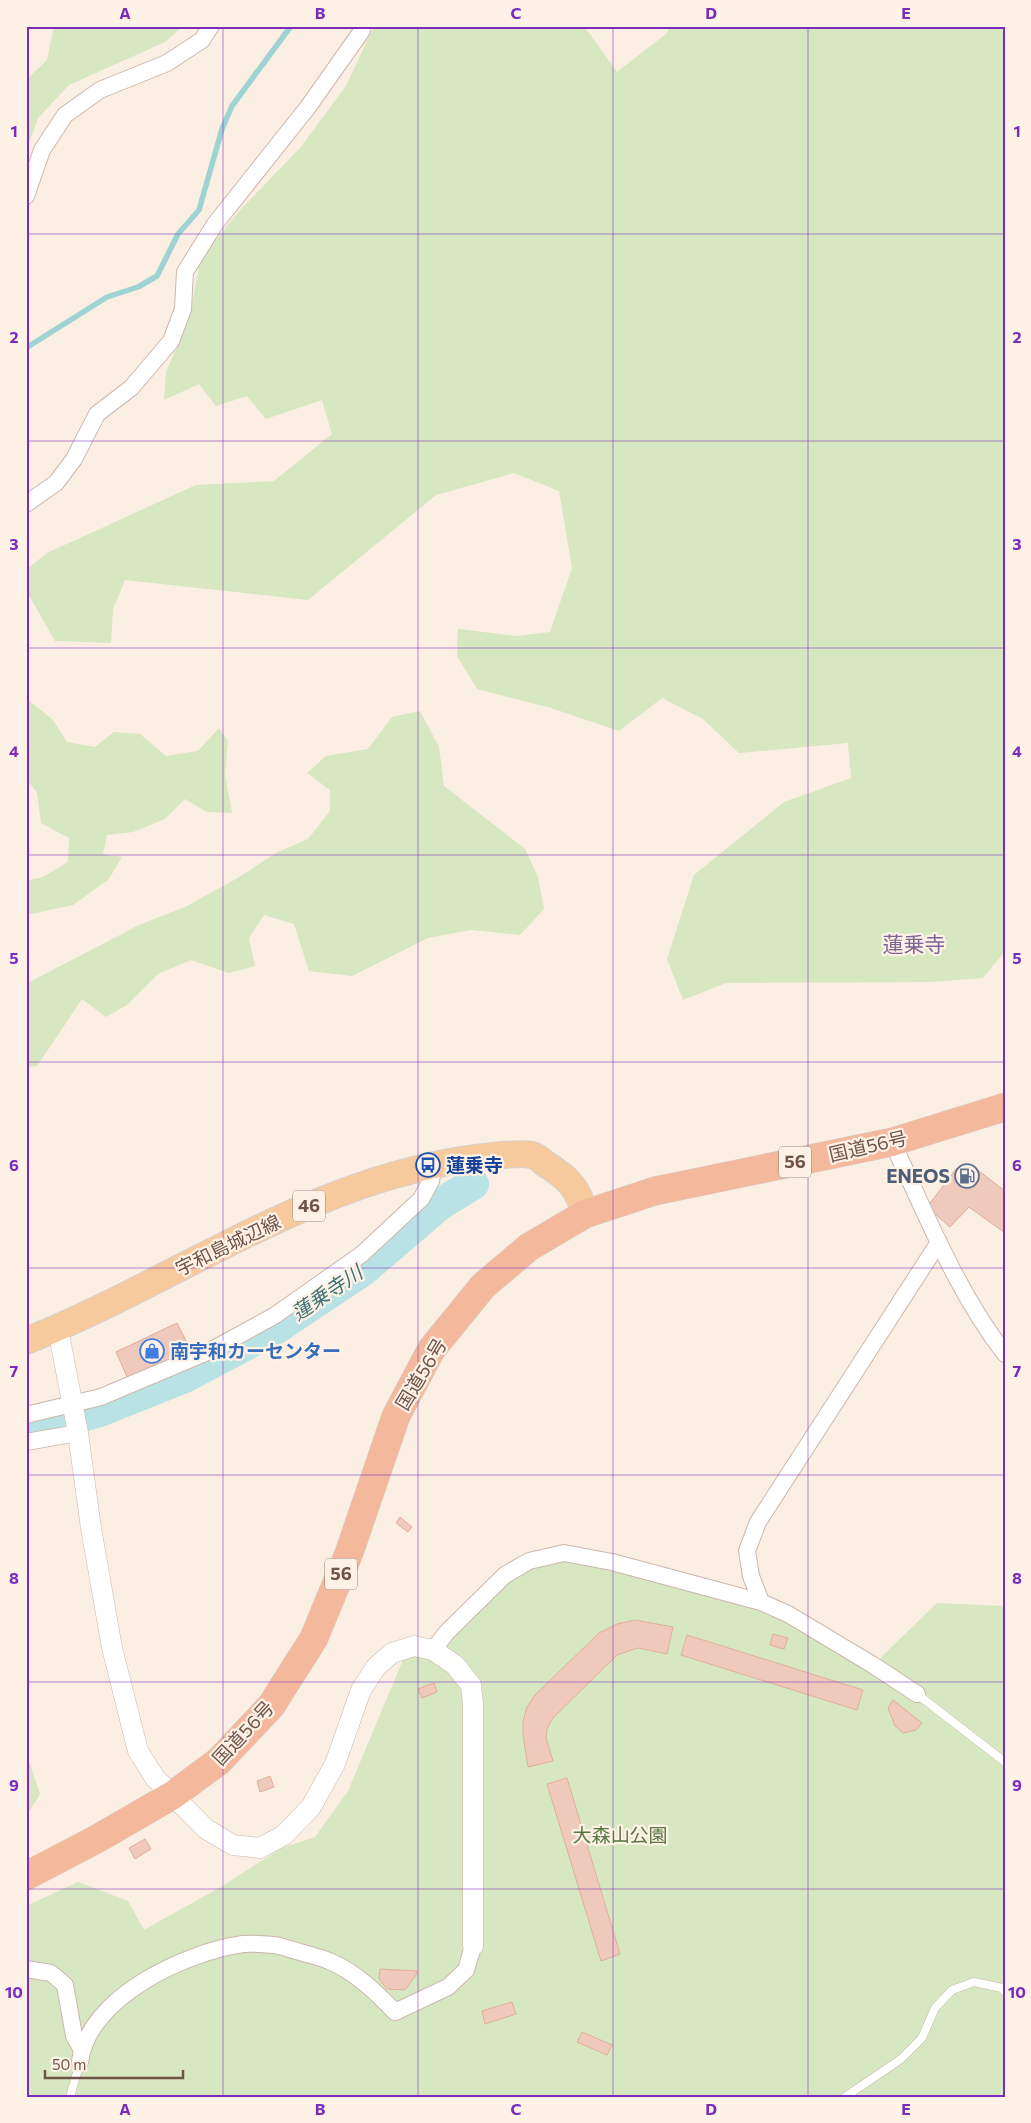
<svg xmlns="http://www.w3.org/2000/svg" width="1031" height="2123" viewBox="0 0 1031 2123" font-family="Commissioner,'Noto Sans JP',sans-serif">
<rect width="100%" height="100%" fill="#fbeee2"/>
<path fill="#d6e7c1" d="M54,26h129l-18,16 -96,43 -31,33 -12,34v-72l21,-20z
M374,26h210l33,46 49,-38 4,-8h335v925l-22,27 -53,4 -204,1 -43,17 -16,-41 27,-84 90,-73 67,-24 -3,-35 -109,10 -36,-34 -41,-21 -43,33 -68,-23 -74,-19 -20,-33 1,-27 59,7 33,-4 22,-64 -13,-77 -45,-18 -78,22 -128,105 -183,-20 -12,29 -2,34 -56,-2 -29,-51v-20l21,-17 149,-68 78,-4 58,-47 -10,-34 -56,19 -19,-23 -31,10 -17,-22 -35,16 2,-28 24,-55 10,-58 41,-50 59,-61 46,-62z
M26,698l27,22 14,22 28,5 19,-15 26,2 26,22 32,-5 21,-23 9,13 -3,33 7,39 -25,-1 -22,-13 -20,20 -32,13 -26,3 -4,19 19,3 -13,22 -36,26 -47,10v-34l17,-4 25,-15 1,-24 -28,-15 -4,-31 -11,-13z
M420,711l19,36 5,39 81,63 13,28 6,32 -24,26 -49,-5 -43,8 -76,38 -43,-5 -15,-47 -30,-9 -15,23 6,28 -26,7 -38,-13 -33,14 -31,31 -21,12 -24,-18 -45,67 -11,2v-84l113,-59 46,-18 51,-28 40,-26 32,-14 22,-28v-21l-23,-17 19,-17 42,-7 24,-32z
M564,1553l197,49 112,63 64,-62 68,3v491h-979v-191l52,-24 50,19 16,29 80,-45 58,-37 33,-11 33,-46 55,-131 11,-14 19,4 72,-75z
M26,1752l14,42 -14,22z"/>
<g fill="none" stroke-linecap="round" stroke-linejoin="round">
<path stroke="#9ed3d4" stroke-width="5.5" d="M26,348l81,-51 31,-10 19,-11 21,-42 21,-24 23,-81 10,-23 59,-80"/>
<path stroke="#b8e2e3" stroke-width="32" d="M26,1431l74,-20 85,-34 90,-48 87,-58 78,-67 33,-20"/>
</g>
<path fill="#efc9bb" stroke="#e1ad9c" d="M975,1168l30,23v42l-36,-26 -19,20 -23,-20 29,-38z
M177,1323l15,30 -63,28 -13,-29z
M400,1517l12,10 -4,5 -12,-9z
M635,1620l38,7 -6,27 -29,-6 -21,7 -65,64 -5,10 -1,9 7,23 -25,6 -5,-32v-14l4,-14 8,-12 64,-62 18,-9z
M773,1634l15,4 -4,11 -14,-4z
M687,1635l176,55 -6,20 -176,-55z
M434,1683l3,9 -15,6 -4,-9z
M893,1700l29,23 -6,7 -13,3 -8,-7 -7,-18z
M270,1776l4,11 -14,5 -3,-11z
M567,1778l53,176 -19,7 -54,-177z
M145,1839l6,10 -16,10 -6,-11z
M380,1969l37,2 -1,4 -11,15 -18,-1 -8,-10z
M512,2002l4,12 -31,10 -3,-13z
M582,2032l30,13 -5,10 -30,-13z"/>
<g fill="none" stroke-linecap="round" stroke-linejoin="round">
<g stroke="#cdb7ac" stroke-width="9">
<path id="service" d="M917,1694l88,68
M70,2097l10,-35
M845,2097l56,-38 21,-21 13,-30 17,-18 22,-8 28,6 3,4"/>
</g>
<g stroke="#cdb7ac" stroke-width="18">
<path id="minor" d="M26,196l16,-46 23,-35 35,-25 67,-27 35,-23 9,-14
M26,504l30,-21 18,-24 23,-45 34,-26 40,-47 12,-32 2,-37 30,-48 93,-117 53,-75 2,-6
M892,1142c34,71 64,149 113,212
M26,1415l75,-18 109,-46 64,-35 88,-62 59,-55 10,-18 3,-17
M26,1442l52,-9
M761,1602l-10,-26 -4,-25 11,-29 181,-280
M433,1650l14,-18 58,-57 24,-14 35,-8 48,9 149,40 27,12 85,51 44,29
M26,1969l25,4 14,12 9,51 8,14
M80,2062c8,-65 106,-110 163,-118 10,-1 21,0 31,1 8,1 17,5 26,7 9,3 20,5 29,9 25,10 47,31 66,51l53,-25 18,-17 7,-24"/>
</g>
<g stroke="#cdb7ac" stroke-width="21">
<path id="tertiary" d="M58,1329l20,104 13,95 21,120 26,103 17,27 51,51 27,16 27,3 24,-13 27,-28 24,-43 26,-74 15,-23 16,-14 22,-7 19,4 22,15 16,20 2,20v241"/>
</g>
<g stroke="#d7cfcc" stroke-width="28">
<path id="primary" d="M26,1341c148,-59 281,-159 442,-182 15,-2 50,-7 64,-4 4,1 9,5 12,8 23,14 34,24 41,51"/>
</g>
<g stroke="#d7cfcc" stroke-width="29">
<path id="trunk" d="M26,1876l69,-36 78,-45 46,-34 52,-55 43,-68 35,-85 47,-137 35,-66 52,-64 46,-39 56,-33 70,-23 237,-49 113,-35"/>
</g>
<use href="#service" stroke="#fff" stroke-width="8"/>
<use href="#minor" stroke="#fff" stroke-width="16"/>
<use href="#tertiary" stroke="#fff" stroke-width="20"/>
<use href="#primary" stroke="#f7ca9d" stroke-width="26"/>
<use href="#trunk" stroke="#f4b89c" stroke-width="28"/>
</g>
<path fill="none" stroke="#7b2cbf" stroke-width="1" stroke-opacity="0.55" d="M223,26v2071M418,26v2071M613,26v2071M808,26v2071M26,234h979M26,441h979M26,648h979M26,855h979M26,1062h979M26,1268h979M26,1475h979M26,1682h979M26,1889h979"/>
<defs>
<g id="bus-ring" transform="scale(1.25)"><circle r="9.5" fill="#fef2e7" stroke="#1a4fb4" stroke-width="1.5"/><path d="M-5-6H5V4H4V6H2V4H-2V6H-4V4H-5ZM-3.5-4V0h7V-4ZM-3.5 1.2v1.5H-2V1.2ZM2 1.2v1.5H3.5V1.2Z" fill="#1a4fb4"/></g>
<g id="fuel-ring" transform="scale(1.25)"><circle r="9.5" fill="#fef2e7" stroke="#5c6f8a" stroke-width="1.5"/><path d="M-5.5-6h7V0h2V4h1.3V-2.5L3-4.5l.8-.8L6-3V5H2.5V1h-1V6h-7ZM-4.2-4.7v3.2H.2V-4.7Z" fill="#5c6f8a"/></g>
<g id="shop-ring" transform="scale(1.25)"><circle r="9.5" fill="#fef2e7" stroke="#3f7fe0" stroke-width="1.5"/><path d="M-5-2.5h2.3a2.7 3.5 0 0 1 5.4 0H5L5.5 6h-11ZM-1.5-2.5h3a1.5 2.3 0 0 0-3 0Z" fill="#3f7fe0"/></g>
</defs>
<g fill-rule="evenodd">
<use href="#bus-ring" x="428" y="1165"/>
<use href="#fuel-ring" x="967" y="1176"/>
<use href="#shop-ring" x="152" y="1351"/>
</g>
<g text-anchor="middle" stroke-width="4.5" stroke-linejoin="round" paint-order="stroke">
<g fill="#fef2e7" stroke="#9b8379" stroke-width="1">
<rect x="779" y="1146.5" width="32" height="31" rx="4"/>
<rect x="293" y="1190.5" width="32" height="31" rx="4"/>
<rect x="325" y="1558.5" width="32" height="31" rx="4"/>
</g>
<g font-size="18" font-weight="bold" fill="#71534a">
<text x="795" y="1168">56</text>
<text x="309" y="1212">46</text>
<text x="341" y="1580">56</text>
</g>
<g font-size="19" fill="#71534a" stroke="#fef2e7">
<text transform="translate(868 1146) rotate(-13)" y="7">国道56号</text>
<text transform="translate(228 1245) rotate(-26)" y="7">宇和島城辺線</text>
<text transform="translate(421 1374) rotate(-59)" y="7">国道56号</text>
<text transform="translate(243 1733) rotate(-47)" y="7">国道56号</text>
</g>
<g font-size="19" font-weight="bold" fill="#164399" stroke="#fef2e7" text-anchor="start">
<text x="446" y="1172">蓮乗寺</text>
</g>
<g font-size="19" font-weight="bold" fill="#4e5e75" stroke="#fef2e7" text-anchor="end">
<text x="950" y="1183">ENEOS</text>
</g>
<g font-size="19" font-weight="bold" fill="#366cbe" stroke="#fef2e7" text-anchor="start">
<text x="170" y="1358">南宇和カーセンター</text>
</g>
<g font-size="19" fill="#587742" stroke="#fef2e7">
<text x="620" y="1842">大森山公園</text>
</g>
<g font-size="20" font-style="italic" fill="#3f7476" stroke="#fef2e7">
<text transform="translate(327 1293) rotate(-34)" y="7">蓮乗寺川</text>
</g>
<g font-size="21" fill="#7e6694" stroke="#fef2e7">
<text x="914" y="952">蓮乗寺</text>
</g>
</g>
<rect width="1031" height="2123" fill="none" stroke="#fef2e7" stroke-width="55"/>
<path d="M45 2070v8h138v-8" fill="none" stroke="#71534a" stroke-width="2.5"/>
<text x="52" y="2070" font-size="15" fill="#71534a" stroke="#fef2e7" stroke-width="4" paint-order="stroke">50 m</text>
<rect x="28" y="28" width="976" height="2068" fill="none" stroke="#7b2cbf" stroke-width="2"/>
<g font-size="16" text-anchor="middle" font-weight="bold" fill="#7b2cbf">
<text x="125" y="19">A</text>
<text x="320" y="19">B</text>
<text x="516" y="19">C</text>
<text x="711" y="19">D</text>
<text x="906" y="19">E</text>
<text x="14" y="137">1</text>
<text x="1017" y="137">1</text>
<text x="14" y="343">2</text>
<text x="1017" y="343">2</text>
<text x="14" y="550">3</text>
<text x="1017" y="550">3</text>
<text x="14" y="757">4</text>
<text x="1017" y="757">4</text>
<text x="14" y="964">5</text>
<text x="1017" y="964">5</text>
<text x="14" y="1171">6</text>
<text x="1017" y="1171">6</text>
<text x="14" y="1377">7</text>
<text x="1017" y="1377">7</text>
<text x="14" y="1584">8</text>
<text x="1017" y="1584">8</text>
<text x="14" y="1791">9</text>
<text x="1017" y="1791">9</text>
<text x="14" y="1998">10</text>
<text x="1017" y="1998">10</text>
<text x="125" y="2115">A</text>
<text x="320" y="2115">B</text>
<text x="516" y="2115">C</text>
<text x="711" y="2115">D</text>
<text x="906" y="2115">E</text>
</g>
</svg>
